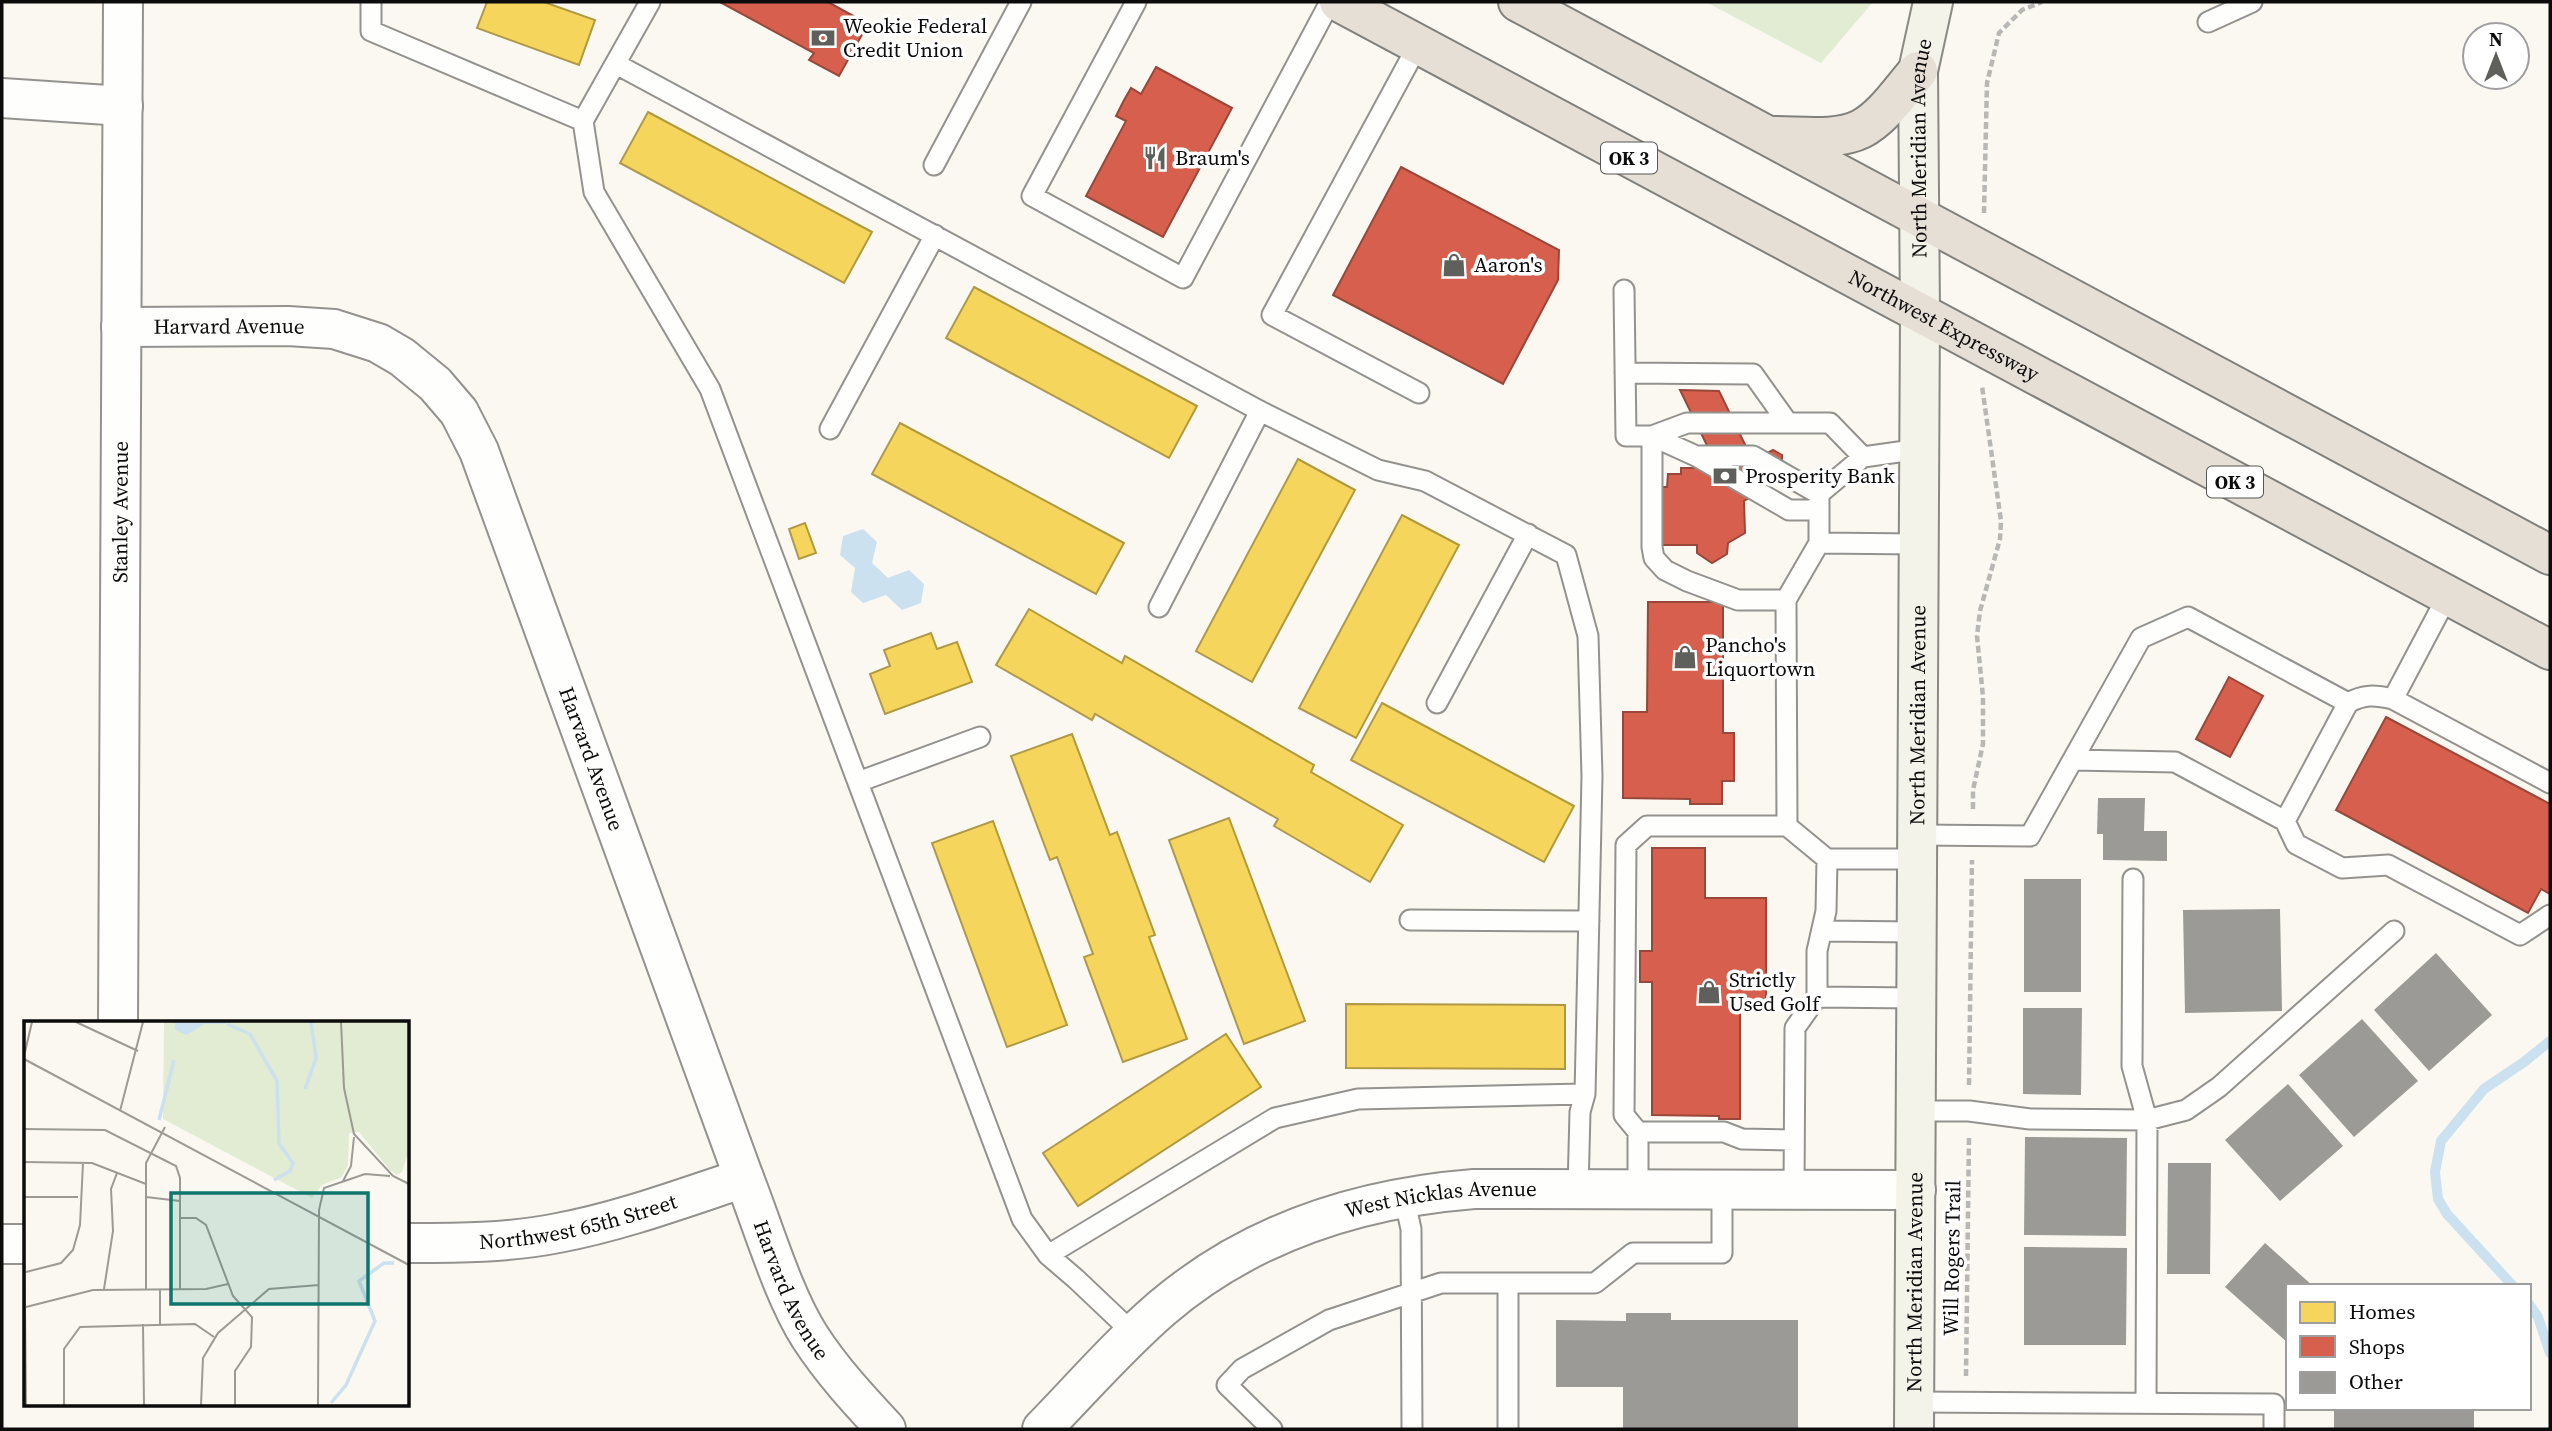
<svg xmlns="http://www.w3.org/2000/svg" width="2552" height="1431" viewBox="0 0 2552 1431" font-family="'Source Serif 4',serif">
<rect width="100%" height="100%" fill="#faf8f0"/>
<path fill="#e1ecd2" d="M1706,2h167l-52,61z"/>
<path fill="#cbe1ef" d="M863,529l14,13 -5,21 16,15 21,-8 15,14 -3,19 -19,7 -16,-15 -23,8 -12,-11 4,-24 -15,-13 3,-19z"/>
<path fill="#f6d55c" stroke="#b09944" stroke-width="2" d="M487,2h57l51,18 -16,45 -102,-37z
M648,112l224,120 -28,51 -224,-120z
M974,287l223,119 -28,52 -223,-120z
M900,423l224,120 -28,51 -224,-120z
M1298,459l57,31 -103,192 -56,-31z
M1402,515l57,30 -103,193 -57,-30z
M805,523l11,30 -17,6 -10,-30z
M1029,609l93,54 3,-7 189,109 -3,7 92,53 -33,57 -96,-56 4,-7 -183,-105 -3,6 -96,-55z
M931,633l6,16 20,-7 15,40 -87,32 -15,-40 20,-8 -6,-16z
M1382,703l192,103 -30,56 -193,-102z
M1072,734l38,101 7,-3 38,103 -6,2 38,102 -64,23 -39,-105 9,-3 -36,-97 -7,3 -39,-104z
M1229,818l76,203 -61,23 -75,-204z
M993,821l74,204 -60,22 -75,-204z
M1346,1004l219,1v64l-219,-1z
M1226,1034l35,53 -183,119 -35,-53z"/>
<path fill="#d6604d" stroke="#99473a" stroke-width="2" d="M720,2h108l40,22 -29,52 -30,-16 5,-7z
M1156,67l76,41 -69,129 -77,-41 40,-75 -10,-5 7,-14 8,-14 10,6z
M1401,167l158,83 -1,30 -55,104 -170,-89z
M1680,390l39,1 34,70 20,-11 9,5v24l-38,22 1,32 -17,10 -1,11 -15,9 -15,-10v-8h-35v-58h5l1,-13h13v-6h37z
M1648,602h75v131h11v48h-12v23h-32v-5l-67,-1v-86h24z
M2229,677l34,19 -33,61 -34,-18z
M2386,717l164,87v90l-9,-5 -13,24 -192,-103z
M1652,848h53v50h61v104h-26v117h-21v-3l-67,-1v-133h-12v-31h12z"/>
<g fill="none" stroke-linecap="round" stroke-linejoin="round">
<path stroke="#cbe1ef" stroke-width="10" d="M2513,1286l-66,-72 -9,-15 -3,-27 6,-31 43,-52 40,-27 26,-21
M2529,1304l9,13 12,36"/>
</g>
<path fill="#9c9a96" d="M2098,798h47l-1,33h23v30l-64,-1v-26h-6z
M2024,879h57v113h-57z
M2280,909l2,102 -97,2 -2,-103z
M2436,953l56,62 -63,56 -55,-61z
M2023,1008h59l-1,87 -58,-1z
M2362,1019l56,62 -64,56 -55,-62z
M2288,1084l55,62 -63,55 -55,-61z
M2025,1137l102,1 -1,98 -102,-1z
M2168,1163h43l-1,111h-43z
M2265,1243l48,43h-25v57l-63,-56z
M2024,1247l103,1 -1,97h-102z
M1626,1313h45v7h127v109h-175v-42h-67v-67l70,1z
M2334,1408h140v21h-140z"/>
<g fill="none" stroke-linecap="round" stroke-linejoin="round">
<g stroke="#93928f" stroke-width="23">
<path id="lane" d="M371,2v29l212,90
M650,2l-67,119 11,71 116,197 312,830 26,36 28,24 58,55
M1136,2l-104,194 151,82 147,-276
M2208,22l44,-20
M1418,45l-146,270 147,78
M616,64l644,347 118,59 47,11 141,74 22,81 4,140 -7,318 -5,18 -2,77
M934,165l87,-163
M1624,290l2,146h26l35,-13h101
M1625,373l128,1 35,49h42l33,34
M830,429l105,-194
M1652,436v111l2,11 11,12 22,11 51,19h48
M1652,436l44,20 93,54h30
M1697,456h56l66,38
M1819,543l100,1
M1159,607l101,-196
M2393,699l55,-104
M1437,703l91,-169
M2073,760l102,2 110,59 63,-118
M858,782l122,-45
M2285,821l11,23 46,24 46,-3 132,70 30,-20
M1918,835l112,1 111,-198 47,-21 160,86c16,-9 27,-8 45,-4l157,84
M1827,859h91
M2133,879l-1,187 15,54 -1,283
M1410,920l179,1
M1822,931l95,1
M1817,997l100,1
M1916,1111h53l61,8 117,1 39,-10 33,-23 175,-156
M1638,1132h86l18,7 52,1
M1638,1189v-57l-14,-17 2,-270 21,-19h140
M1794,1190l1,-162 22,-31v-46l9,-40 1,-52 -40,-33 -1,-226 33,-57v-49l44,-37 57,-8
M1404,1197l7,32 1,200
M1048,1255l227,-137 83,-19 227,-5
M1508,1283v146
M1914,1402l360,2v25
M1272,1429l-45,-44 15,-16 87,-49 112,-37h154l38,-30h89v-64"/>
</g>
<g stroke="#93928f" stroke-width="42">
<g id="street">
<path d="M2,98l121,8"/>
<path id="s1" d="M121,327l167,-1 46,3 44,14 24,14 33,27 24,28 20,39 265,727c19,48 39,117 66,159 22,34 49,63 76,92"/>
<path id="s2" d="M118,1023l5,-1021"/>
<path id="s3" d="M408,1243c50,0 100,0 150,-10 64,-12 125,-35 186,-55"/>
<path d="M2,1244h24"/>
<path id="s4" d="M1042,1429c39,-40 77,-84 120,-121 88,-75 198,-110 312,-119l442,1"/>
</g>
</g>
<g stroke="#8a8985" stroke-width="42">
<g id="secondary">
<path id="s5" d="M1914,1429l6,-1115 -2,-243 15,-69"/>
</g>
</g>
<g stroke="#80807c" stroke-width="42">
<g id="highway">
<path id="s6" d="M1339,2l1211,648"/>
<path d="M1518,2l1032,553"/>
<path d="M1775,136c27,0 62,5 86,-7 23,-12 40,-39 57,-58"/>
</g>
</g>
<path stroke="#b7b7b5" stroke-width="4.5" stroke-dasharray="7 3.5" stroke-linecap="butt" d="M1984,213l3,-130 12,-50 23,-23 20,-8
M1973,809v-19l10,-46v-47l-6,-61 3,-25 20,-72 1,-18 -19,-135
M1969,1085l3,-225
M1966,1376l3,-240"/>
<use href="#lane" stroke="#fefefd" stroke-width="19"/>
<use href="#street" stroke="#fefefd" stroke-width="38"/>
<use href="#secondary" stroke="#f3f3e9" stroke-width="38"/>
<use href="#highway" stroke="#e6dfd6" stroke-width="38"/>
</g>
<defs>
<g id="bank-bare" transform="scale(1.89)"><path d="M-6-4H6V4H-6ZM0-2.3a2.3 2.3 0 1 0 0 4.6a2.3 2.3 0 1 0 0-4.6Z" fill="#5f5f5c" stroke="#fff" stroke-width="2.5" paint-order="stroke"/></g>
<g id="restaurant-bare" transform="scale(1.89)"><path d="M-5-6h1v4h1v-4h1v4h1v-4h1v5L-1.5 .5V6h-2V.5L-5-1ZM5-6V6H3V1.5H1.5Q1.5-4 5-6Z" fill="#5f5f5c" stroke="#fff" stroke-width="2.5" paint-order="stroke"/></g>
<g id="shop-bare" transform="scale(1.89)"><path d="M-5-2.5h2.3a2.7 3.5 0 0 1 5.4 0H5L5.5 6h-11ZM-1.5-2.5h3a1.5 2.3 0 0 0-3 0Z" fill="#5f5f5c" stroke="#fff" stroke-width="2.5" paint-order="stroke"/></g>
</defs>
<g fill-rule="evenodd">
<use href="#bank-bare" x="823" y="38"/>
<use href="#restaurant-bare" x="1155" y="158"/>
<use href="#shop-bare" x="1454" y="265"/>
<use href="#bank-bare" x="1725" y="476"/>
<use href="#shop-bare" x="1685" y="657"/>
<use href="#shop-bare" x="1709" y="992"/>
</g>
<g text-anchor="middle" stroke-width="7" stroke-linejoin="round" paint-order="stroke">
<g fill="#fff" stroke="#555" stroke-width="2">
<rect x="1601" y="142.5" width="56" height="31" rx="5"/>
<rect x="2207" y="466.5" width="56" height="31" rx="5"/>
</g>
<g font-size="19" font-weight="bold" fill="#0c0c0c">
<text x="1629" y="165">OK 3</text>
<text x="2235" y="489">OK 3</text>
</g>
<g font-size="21" fill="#0c0c0c" stroke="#fff" text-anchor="start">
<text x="843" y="33">Weokie Federal<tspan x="843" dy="24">Credit Union</tspan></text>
<text x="1175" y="165">Braum's</text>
<text x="1474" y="272">Aaron's</text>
<text x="1745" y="483">Prosperity Bank</text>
<text x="1705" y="652">Pancho's<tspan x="1705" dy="24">Liquortown</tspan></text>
<text x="1729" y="987">Strictly<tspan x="1729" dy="24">Used Golf</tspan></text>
</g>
<g font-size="21" fill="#0c0c0c" stroke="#fff">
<text dy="7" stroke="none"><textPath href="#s5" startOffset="1281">North Meridian Avenue</textPath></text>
<text dy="7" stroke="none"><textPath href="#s6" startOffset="686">Northwest Expressway</textPath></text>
<text dy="7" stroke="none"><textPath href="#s1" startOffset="108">Harvard Avenue</textPath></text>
<text dy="7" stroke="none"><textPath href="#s2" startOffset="511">Stanley Avenue</textPath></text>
<text dy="7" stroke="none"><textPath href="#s5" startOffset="714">North Meridian Avenue</textPath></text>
<text dy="7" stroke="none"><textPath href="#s1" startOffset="738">Harvard Avenue</textPath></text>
<text dy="7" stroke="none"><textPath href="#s4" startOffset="476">West Nicklas Avenue</textPath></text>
<text dy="7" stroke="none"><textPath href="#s3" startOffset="172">Northwest 65th Street</textPath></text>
<text transform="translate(1952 1258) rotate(-89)" y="7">Will Rogers Trail</text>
<text dy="7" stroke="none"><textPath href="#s5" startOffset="147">North Meridian Avenue</textPath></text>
<text dy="7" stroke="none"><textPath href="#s1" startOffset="1306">Harvard Avenue</textPath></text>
</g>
</g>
<g transform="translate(24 1021)">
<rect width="385" height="385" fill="#faf8f0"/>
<path d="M140,1h245v128l-7,22 -5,3 -8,-6 -30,-37 -10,1 -1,32 -6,12 -20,8 -10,13 -149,-79z" fill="#e1ecd2"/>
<path d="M151,1h49l2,2h-22l-17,11 -12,-5z" fill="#cbe1ef"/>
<path fill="none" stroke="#cbe1ef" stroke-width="3.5" d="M203,3l23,10 27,47 2,63 14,19 -3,8 -16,9M281,68l11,-31 -5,-36M135,99l15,-60M307,382l15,-18 29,-64 -16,-40 25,-18h10"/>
<path fill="none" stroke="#9b9a95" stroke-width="2" d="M52,1l62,29M317,1l3,66 10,46 39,42 16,8M1,31l7,-30M0,38l385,206M96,90l23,-89M0,108l81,1 71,36 4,12v111M0,141l68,1 54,21M319,160l8,-15 3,-29M0,176h54M122,176l34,4M295,189l5,-22 41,-14 25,2M0,190l2,194M156,197h16l10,7 27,71 19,21 -1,30 -16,24v34M2,251l35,-9 12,-13 7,-25 3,-62M80,268l9,-58 -2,-42 6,-16M122,268v-126l19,-36M2,286l67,-17 113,-1 22,-5M119,303l1,81M136,303v-35M40,384v-56l16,-22 115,-3 19,13M177,384l2,-47 15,-25 51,-44 50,-4M294,384l1,-195"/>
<path fill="#0f766e" fill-opacity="0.15" stroke="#0f766e" stroke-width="3.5" d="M147,172h197v111h-197z"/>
<rect width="385" height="385" fill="none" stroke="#0c0c0c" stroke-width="3.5"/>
</g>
<rect width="2552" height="1431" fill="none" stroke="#0c0c0c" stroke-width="7"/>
<rect x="2286" y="1284" width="245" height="126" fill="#ffffff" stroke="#9e9e9e" stroke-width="2"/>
<rect x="2300" y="1302" width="35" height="21" fill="#f6d55c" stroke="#9e9e9e" stroke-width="2"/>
<text x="2349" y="1319" font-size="21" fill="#0c0c0c">Homes</text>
<rect x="2300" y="1336" width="35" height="21" fill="#d6604d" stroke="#9e9e9e" stroke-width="2"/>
<text x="2349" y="1354" font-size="21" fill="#0c0c0c">Shops</text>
<rect x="2300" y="1372" width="35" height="21" fill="#9c9a96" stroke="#9e9e9e" stroke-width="2"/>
<text x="2349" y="1389" font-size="21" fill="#0c0c0c">Other</text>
<g transform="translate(2496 56)"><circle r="33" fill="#ffffff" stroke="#9e9e9e" stroke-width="2"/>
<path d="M0-5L12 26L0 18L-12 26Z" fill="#5f5f5c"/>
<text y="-10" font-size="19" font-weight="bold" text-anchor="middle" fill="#0c0c0c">N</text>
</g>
</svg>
